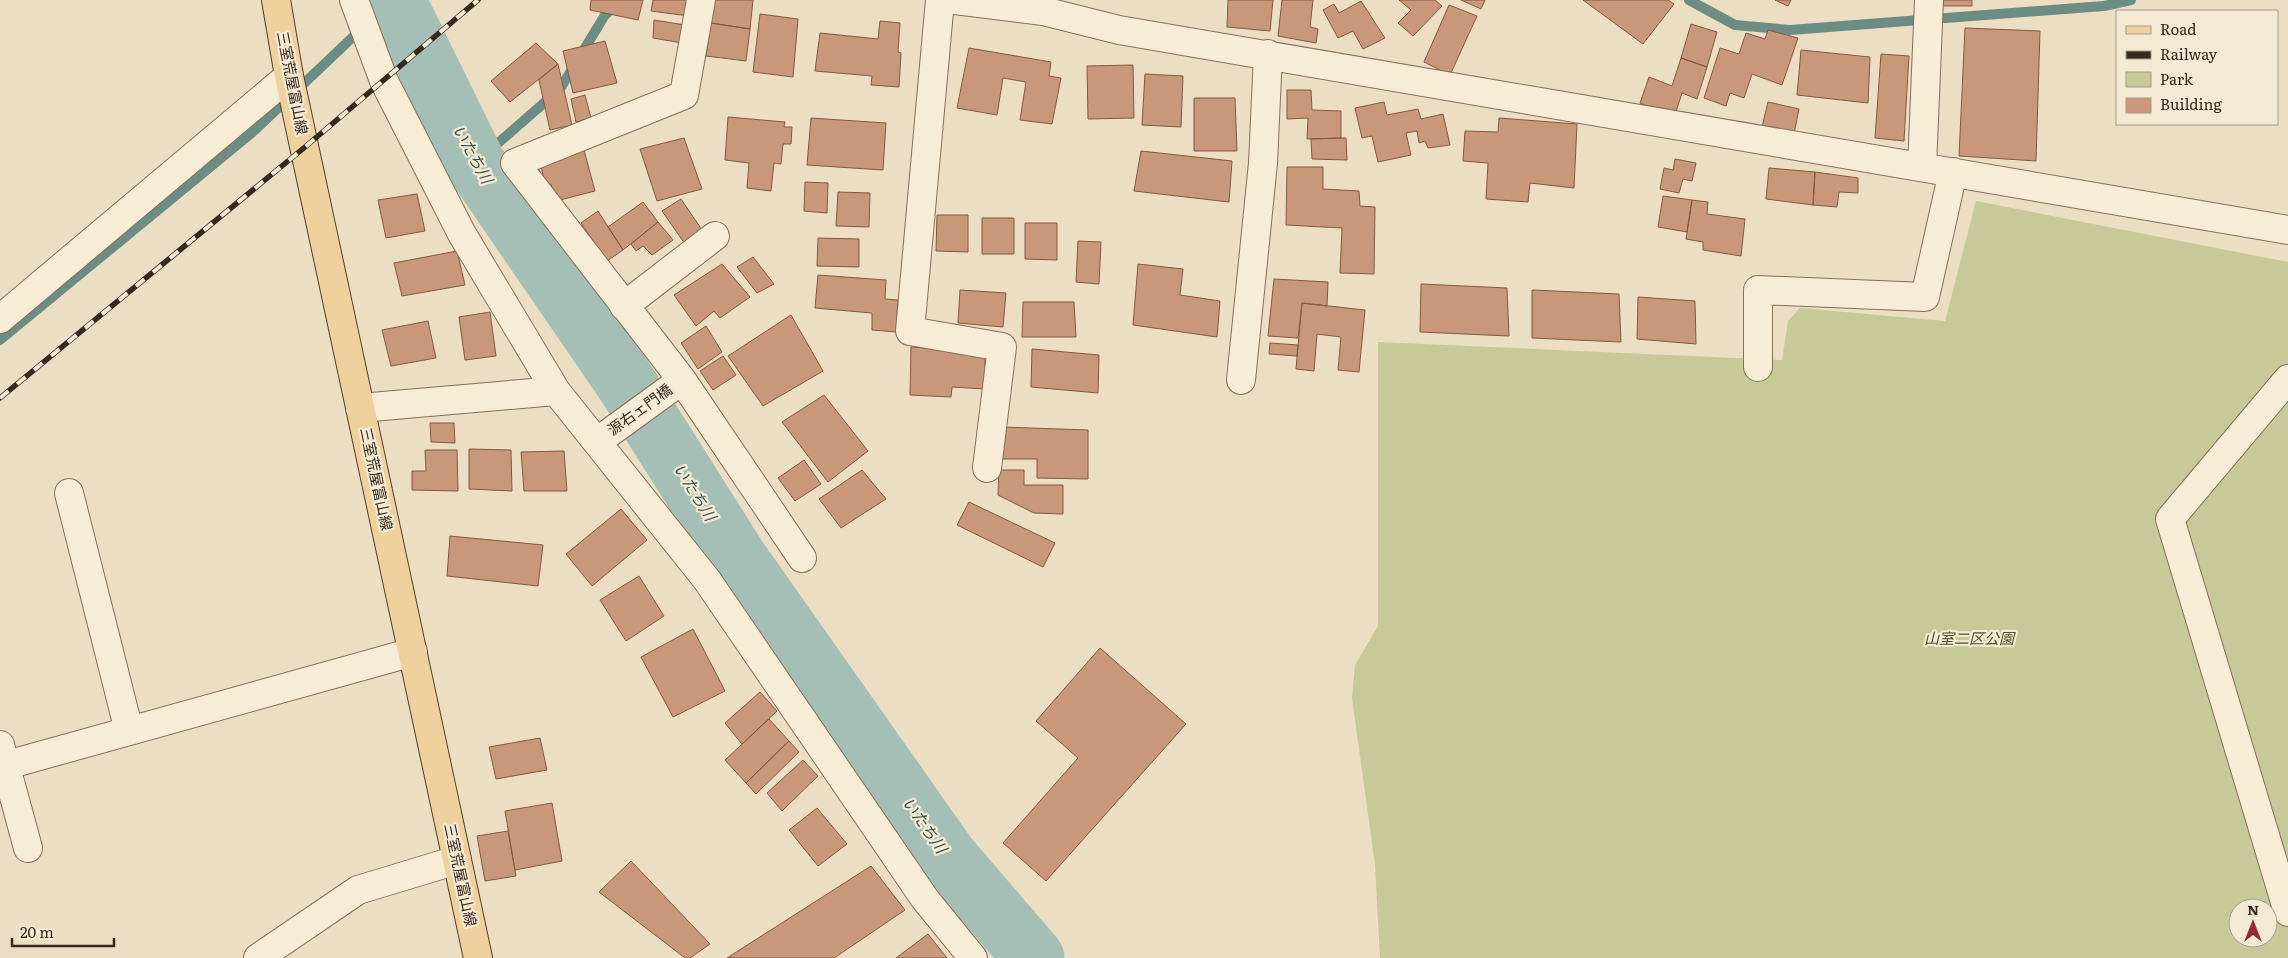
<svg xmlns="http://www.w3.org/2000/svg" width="2288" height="958" viewBox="0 0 2288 958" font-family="Literata,'Noto Sans JP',serif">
<rect width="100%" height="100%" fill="#ecdec3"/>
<path fill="#c7ca98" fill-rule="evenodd" d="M1976,201l312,61v696h-908l-5,-93 -23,-167 3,-33 23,-39v-284l404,18 6,-39 12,-13 145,13zM2238,908h30v30h-30z"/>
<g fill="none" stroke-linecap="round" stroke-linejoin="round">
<path stroke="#6c8d83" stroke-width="10" d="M1689,0l46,25 55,5 314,-24 27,-6
M475,163l85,-74 45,-74 17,-15
M0,340l255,-210 101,-96 41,-28"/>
<path stroke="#a5bfb6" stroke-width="61" d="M395,0l80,163 153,223 108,171 212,301 86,100"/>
</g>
<path fill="#c9977a" stroke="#845941" d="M591,0h52l-5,20 -48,-10z
M653,0h38l-2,16 -38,-5z
M714,0h39l-3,29 -39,-6z
M1228,0h45l-3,31 -43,-4z
M1282,0h31l-3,27 8,2 -2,14 -38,-7z
M1399,0h36l7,6 -29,30 -15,-13 13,-13z
M1461,0h24l-4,9z
M1583,0h85l6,4 -31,40z
M1775,0h16l-3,6z
M1943,0h29v6h-30z
M1361,1l24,37 -22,11 -10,-18 -15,7 -15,-28 11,-6 5,9z
M1449,5l28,11 -27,59 -26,-13z
M760,14l38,5 -5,58 -40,-5z
M654,20l37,6 -3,18 -35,-6z
M880,21l20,2 -2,29 3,1 -2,34 -28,-2 1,-9 -57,-5 5,-38 58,6z
M711,23l39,6 -4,32 -40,-5z
M1691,24l26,8 -10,35 -26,-9z
M1965,28l75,3 -4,130 -77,-5z
M1768,30l30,8 -16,47 -30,-11 -8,24 -14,-5 -4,13 -22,-8 16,-50 19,6 7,-21 19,6z
M605,41l12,42 -44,10 -10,-42z
M536,43l22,21 -48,38 -19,-21z
M969,48l82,14 -2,14 12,2 -9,46 -32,-4 6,-38 -23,-4 -6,37 -40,-7z
M1801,50l69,7 -2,46 -71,-8z
M1881,54l28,2 -5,85 -29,-3z
M1681,58l26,9 -10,32 -15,-6 -8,25 -34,-15 9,-26 23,9z
M558,64l14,61 -22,5 -11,-50z
M1133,65l1,53 -46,1 -1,-53z
M1145,74l38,2 -2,51 -39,-2z
M1287,90h24l1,20 29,1v27l-34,1 1,-21 -21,1z
M585,95l6,23 -15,4 -5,-23z
M1194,98h41l2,53h-43z
M1384,102l3,13 31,-6 3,10 22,-5 7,31 -22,3 -3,-7 -6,2 -2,-12 -11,2 5,22 -33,7 -6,-26 -10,2 -7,-30z
M1768,102l31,7 -5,25 -32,-7z
M728,117l57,5 -1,5h8l-1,17h-8l-2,20 -7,-1 -3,28 -24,-3 2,-25 -24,-3z
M811,118l75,5 -3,47 -76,-5z
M1499,118l78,6 -3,64 -44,-5 -2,19 -42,-3 2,-36 -25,-2 2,-30 33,1z
M684,138l18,51 -45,12 -17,-52z
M1341,138h5l1,22 -35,-1 -1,-20z
M584,150l11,41 -39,10 -5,-17 -6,1 -5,-24z
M1141,151l91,10 -3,41 -95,-11z
M1675,159l21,4 -4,18 -9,-2 -4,14 -19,-4 4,-21 9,2z
M1287,167h36v22l36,2 1,15 15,1 -1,67 -34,-1 2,-45 -56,-3z
M1769,168l46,4 -2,33 -47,-6z
M1815,172l43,6v15l-19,-1 -2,15 -24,-2z
M805,182l23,1 -1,30 -23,-2z
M838,192l32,1 -1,34 -33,-1z
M417,194l8,37 -39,7 -8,-38z
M1663,196l29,4 -5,32 -29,-5z
M681,199l23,34 -19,11 -23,-33z
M1692,200l16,2 -1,12 38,5 -4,37 -38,-6v-8l-17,-3z
M643,202l15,20 -35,28 -15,-23z
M598,211l25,39 -16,11 -26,-38z
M937,215h31v37l-32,-1z
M982,218h32v36h-32z
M658,222l15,18 -21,15 -9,-9 -7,5 -5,-7z
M1025,223h32v37l-32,-1z
M818,238l41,1v28l-42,-1z
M1078,241l23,1 -2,42 -23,-2z
M457,251l8,34 -63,11 -8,-33z
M753,257l21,27 -17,9 -20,-26z
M722,264l28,33 -30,21 -6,-7 -18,15 -22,-31z
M1138,264l45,5 -3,26 40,6 -3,36 -84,-12z
M818,275l68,5 -1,19 13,1 -2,32 -24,-2v-17l-57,-5z
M1274,279l54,3 -1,24 -25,-3 -4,35 -30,-2z
M1421,284l86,4 2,48 -89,-4z
M960,290l46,3 -3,34 -45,-4z
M1532,290l87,4 2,48 -89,-4z
M1638,297l57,4 1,43 -59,-5z
M1023,302h51l2,35h-54z
M1302,303l63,7 -6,62 -21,-2 3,-33 -24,-3 -3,37 -18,-2z
M490,312l6,44 -31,4 -6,-43z
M791,315l32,56 -60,35 -35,-50z
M428,321l8,37 -45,8 -9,-36z
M706,326l16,26 -24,17 -17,-26z
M1270,343l28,2 -1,11 -28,-2z
M911,347l74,4v38l-33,-2 -1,10 -41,-2z
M1032,349l67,6 -1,38 -67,-6z
M723,356l13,19 -23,15 -13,-19z
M824,395l44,56 -40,31 -46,-60z
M430,423h24l1,20 -24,-1z
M1002,427l86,3v49l-51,-1v-19h-35z
M469,449l42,1 1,41 -43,-2z
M425,450h32l1,41 -46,-1v-19h14z
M564,451l3,40h-43l-3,-39z
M804,460l17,24 -26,17 -17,-23z
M862,470l24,29 -45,29 -22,-29z
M999,470h25v15h39v29l-29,-1 -36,-18z
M969,502l86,41 -12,24 -86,-42z
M621,509l26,31 -55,46 -26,-32z
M450,536l93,9 -5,41 -91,-10z
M639,576l25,40 -38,25 -26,-41z
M693,629l32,62 -52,26 -32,-60z
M1100,648l86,76 -140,157 -43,-38 75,-85 -42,-37z
M760,692l17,19 -35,33 -17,-21z
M769,719l20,22 -43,42 -21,-23z
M540,738l7,32 -51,9 -7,-32z
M789,741l10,11 -43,42 -10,-11z
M803,760l15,16 -36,35 -15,-18z
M552,803l10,58 -47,9 -10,-59z
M817,808l30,36 -29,22 -29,-36z
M508,831l8,45 -31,5 -8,-45z
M631,861l79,83 -20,14h-5l-86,-66z
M871,866l34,44 -71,48h-107z
M928,934l19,24h-51z"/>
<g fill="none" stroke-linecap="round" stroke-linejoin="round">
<g stroke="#866f5b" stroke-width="30">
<path id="minor" d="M354,0l30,81 78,153 94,157 151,189 218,319 48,59
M701,0l-17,95 -169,68 167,217 120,178
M940,0l-30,331 92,16 -15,121
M955,0l88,11 76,19 1169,200
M1922,167l7,-167
M624,306l91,-70
M0,319l289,-243
M1758,367v-77l167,7 28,-125
M2288,379l-118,140 118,393
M1241,380l22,-217 5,-109
M360,408l196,-17
M598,441l84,-61
M69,493l60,238
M0,745l28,103
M7,765l406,-113
M258,958l100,-68 99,-30"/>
</g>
<g stroke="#543e2f" stroke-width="30">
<path id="major" d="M276,0l13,76 189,882"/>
</g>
<use href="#minor" stroke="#f7ecd6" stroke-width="28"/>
<use href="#major" stroke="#eed19c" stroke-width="28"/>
<g stroke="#36291e" stroke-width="5.5">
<path id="rail" d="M0,398l305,-251 173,-147"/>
</g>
<use href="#rail" stroke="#f4e9d2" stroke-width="4" stroke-dasharray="11" stroke-linecap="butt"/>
</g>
<g text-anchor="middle" stroke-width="4.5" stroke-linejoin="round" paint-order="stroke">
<g font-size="15" fill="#36291e" stroke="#f4e9d2">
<text transform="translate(292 83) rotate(79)" y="5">三室荒屋富山線</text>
<text transform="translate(640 410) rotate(-36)" y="5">源右ェ門橋</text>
<text transform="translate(376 479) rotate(78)" y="5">三室荒屋富山線</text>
<text transform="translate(460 875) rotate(78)" y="5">三室荒屋富山線</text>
</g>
<g font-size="15" font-style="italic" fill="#495226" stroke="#f4e9d2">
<text x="1969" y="644">山室二区公園</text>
</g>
<g font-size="16" font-style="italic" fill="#2e5651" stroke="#f4e9d2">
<text transform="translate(473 154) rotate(61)" y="6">いたち川</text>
<text transform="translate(695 492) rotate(58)" y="6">いたち川</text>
<text transform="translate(925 825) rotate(55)" y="6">いたち川</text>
</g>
</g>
<rect x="2116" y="10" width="162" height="115" fill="#f4e9d2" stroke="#a89c8a"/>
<rect x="2126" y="26" width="25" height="8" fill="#eed19c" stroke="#a89c8a"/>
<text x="2160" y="35" font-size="15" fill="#36291e">Road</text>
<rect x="2126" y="51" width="25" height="8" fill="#36291e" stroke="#a89c8a"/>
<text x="2160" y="60" font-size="15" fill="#36291e">Railway</text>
<rect x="2126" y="72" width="25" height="15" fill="#c7ca98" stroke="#a89c8a"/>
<text x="2160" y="85" font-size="15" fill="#36291e">Park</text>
<rect x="2126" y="98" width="25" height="15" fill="#c9977a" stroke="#a89c8a"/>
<text x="2160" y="110" font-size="15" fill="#36291e">Building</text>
<g transform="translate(2253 923)"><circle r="24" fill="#f4e9d2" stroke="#a89c8a"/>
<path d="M0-4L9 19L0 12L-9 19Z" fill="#932d33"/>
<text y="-8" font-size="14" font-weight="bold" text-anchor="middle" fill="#36291e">N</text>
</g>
<path d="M12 938v8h102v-8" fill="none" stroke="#36291e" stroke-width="2.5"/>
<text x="20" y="938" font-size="15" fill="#36291e" stroke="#f4e9d2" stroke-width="4" paint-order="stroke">20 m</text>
</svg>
